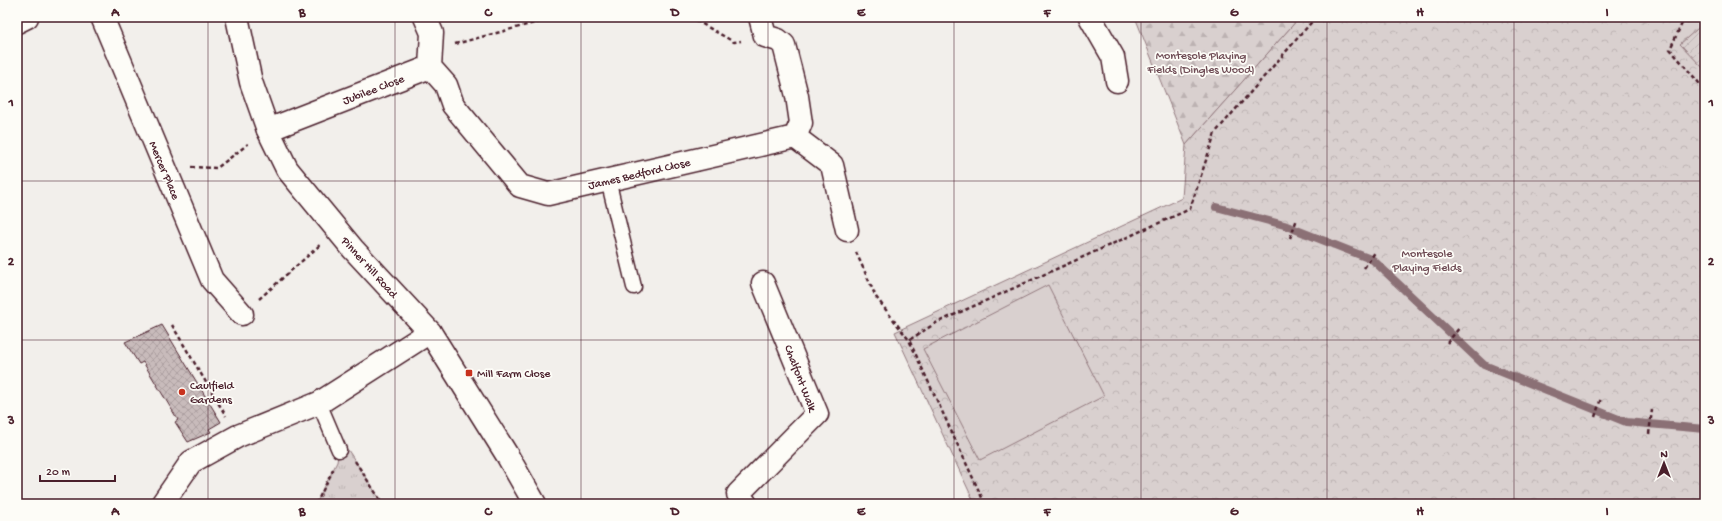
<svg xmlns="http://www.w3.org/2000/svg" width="1722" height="521" viewBox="0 0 1722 521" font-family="'Gochi Hand',sans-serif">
<defs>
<pattern id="grass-tufts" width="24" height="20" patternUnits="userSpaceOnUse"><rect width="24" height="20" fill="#d9d0cf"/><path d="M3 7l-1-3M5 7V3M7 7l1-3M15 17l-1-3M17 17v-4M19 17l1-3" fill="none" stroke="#bcb2b2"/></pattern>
<pattern id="forest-firs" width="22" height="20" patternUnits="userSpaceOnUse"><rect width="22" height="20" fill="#d9d0cf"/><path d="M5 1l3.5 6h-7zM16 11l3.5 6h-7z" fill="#bcb2b2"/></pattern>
<pattern id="park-crowns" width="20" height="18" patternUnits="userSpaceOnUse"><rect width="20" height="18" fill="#d9d0cf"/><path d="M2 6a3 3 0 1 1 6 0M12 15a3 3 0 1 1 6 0" fill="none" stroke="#bcb2b2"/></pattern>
<pattern id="garden-furrows" width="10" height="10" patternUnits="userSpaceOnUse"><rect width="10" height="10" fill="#d9d0cf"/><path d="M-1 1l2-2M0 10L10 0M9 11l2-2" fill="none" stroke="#bcb2b2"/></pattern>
<pattern id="building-cross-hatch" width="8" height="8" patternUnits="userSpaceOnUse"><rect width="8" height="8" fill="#c8bbbb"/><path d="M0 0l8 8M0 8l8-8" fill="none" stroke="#ada0a1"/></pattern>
</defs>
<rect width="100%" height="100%" fill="#f2efeb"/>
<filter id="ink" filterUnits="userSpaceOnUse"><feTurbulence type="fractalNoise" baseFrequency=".025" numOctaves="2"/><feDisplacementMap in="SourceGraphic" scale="8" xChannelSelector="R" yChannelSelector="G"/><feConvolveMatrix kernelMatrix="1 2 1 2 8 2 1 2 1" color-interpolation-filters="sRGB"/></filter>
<g filter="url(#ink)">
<path fill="url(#grass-tufts)" stroke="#92787d" d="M339,450h9l35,54h-67l21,-42z"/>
<path fill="url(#forest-firs)" stroke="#92787d" d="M1135,17h165l-114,128z"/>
<path fill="url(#park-crowns)" stroke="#92787d" d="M1300,17h405v5l-24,22 24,26v434h-730l-80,-172 287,-134 4,-53z"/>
<path fill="url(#garden-furrows)" stroke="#92787d" d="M1705,22v48l-25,-26z"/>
<path fill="#d9d0cf" stroke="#92787d" d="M1048,285l56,111 -124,64 -57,-111z"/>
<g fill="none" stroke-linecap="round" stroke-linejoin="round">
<path stroke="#8b6f75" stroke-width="8" d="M1216,207l68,18 89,35 111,105 142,57 79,7"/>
</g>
<path fill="url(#building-cross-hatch)" stroke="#4a1f2b" d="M162,325l59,97 -12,7 2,3 -23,10 -13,-20 3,-2 -35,-58 -4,2 -14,-22z"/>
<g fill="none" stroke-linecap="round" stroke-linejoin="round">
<g stroke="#4a1f2b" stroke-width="17">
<path id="lane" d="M608,180l26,107
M319,403l20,47"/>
</g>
<g stroke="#4a1f2b" stroke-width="25">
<path id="street" d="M102,17l110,263 30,34
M760,17l5,19 13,4 6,5 13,51 4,27 -6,14
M1090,17l23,40 4,24
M17,22l10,-5
M430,67l16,18 7,20 67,81 28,8 247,-57
M268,130l162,-63 2,-34 -7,-16
M795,137l37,28 15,65
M162,504l29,-42 47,-26 81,-33 111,-71
M746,504l-8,-10 79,-80 -54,-131"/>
</g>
<g stroke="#4a1f2b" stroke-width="25">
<path id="secondary" d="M237,17l14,65 17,48 19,39 66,80 77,83 77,123 28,49"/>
</g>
<path stroke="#4a1f2b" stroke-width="2.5" stroke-dasharray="4 3" stroke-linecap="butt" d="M690,17l44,25 7,-1
M1685,17l-15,32 35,41
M455,44l83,-22 6,-5
M191,167l26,1 31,-24
M1290,238l7,-19
M856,252l20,45 33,43
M1364,268l12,-17
M259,299l61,-54
M172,325l54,91
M1447,343l13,-16
M17,379l2,2 -2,3
M1595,417l6,-19
M1649,434l3,-24
M355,461l28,43
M316,504l18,-36
M985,504l-76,-164 27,-17 254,-114 25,-76 101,-116"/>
<use href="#lane" stroke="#fdfcf7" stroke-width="14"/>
<use href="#street" stroke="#fdfcf7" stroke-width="22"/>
<use href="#secondary" stroke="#fdfcf7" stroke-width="22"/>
</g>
</g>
<path fill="none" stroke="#4a1f2b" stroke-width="1" stroke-opacity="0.55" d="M208,17v487M395,17v487M581,17v487M768,17v487M954,17v487M1141,17v487M1327,17v487M1514,17v487M17,181h1688M17,340h1688"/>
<g fill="#c8321e" stroke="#fdfcf7" stroke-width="1.5">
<rect x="465" y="369" width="8" height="8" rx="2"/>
<circle cx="182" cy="392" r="4"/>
</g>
<g text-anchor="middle" stroke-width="3.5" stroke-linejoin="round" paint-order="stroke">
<g font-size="12" fill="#6e4b54" stroke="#fdfcf7">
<text x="1201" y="59">Montesole Playing<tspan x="1201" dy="14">Fields (Dingles Wood)</tspan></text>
<text x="1427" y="257">Montesole<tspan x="1427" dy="14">Playing Fields</tspan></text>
</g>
<g font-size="12" fill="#4a1f2b" stroke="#fdfcf7">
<text transform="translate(373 89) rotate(-21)" y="4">Jubilee Close</text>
<text transform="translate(165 170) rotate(67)" y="4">Mercer Place</text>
<text transform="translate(639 173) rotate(-13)" y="4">James Bedford Close</text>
<text transform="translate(370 267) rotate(48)" y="4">Pinner Hill Road</text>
<text transform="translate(801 378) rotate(69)" y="4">Chalfont Walk</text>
</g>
<g font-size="12" fill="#4a1f2b" stroke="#fdfcf7" text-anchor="start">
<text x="477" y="377">Mill Farm Close</text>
<text x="190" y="389">Caulfield<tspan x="190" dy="14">Gardens</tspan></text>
</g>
</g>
<rect width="1722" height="521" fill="none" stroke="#fdfcf7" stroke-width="44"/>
<g transform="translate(1664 463)" stroke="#fdfcf7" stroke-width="3" paint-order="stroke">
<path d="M0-3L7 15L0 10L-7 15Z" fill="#4a1f2b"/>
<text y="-6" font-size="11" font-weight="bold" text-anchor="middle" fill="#4a1f2b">N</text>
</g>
<path d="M40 475v6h75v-6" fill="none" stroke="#4a1f2b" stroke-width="2"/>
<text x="46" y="475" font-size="12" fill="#4a1f2b" stroke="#fdfcf7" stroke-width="3" paint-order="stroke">20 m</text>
<rect x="22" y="22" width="1678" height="477" fill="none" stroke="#4a1f2b" stroke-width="1.5"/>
<g font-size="13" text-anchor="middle" font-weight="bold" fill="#4a1f2b">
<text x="115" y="16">A</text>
<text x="302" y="16">B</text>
<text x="488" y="16">C</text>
<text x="675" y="16">D</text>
<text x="861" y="16">E</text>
<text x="1047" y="16">F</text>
<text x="1234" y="16">G</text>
<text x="1420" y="16">H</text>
<text x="1607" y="16">I</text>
<text x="11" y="106">1</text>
<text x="1711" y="106">1</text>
<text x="11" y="265">2</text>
<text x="1711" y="265">2</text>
<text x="11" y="424">3</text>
<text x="1711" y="424">3</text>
<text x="115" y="515">A</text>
<text x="302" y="515">B</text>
<text x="488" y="515">C</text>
<text x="675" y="515">D</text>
<text x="861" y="515">E</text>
<text x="1047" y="515">F</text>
<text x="1234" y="515">G</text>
<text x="1420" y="515">H</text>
<text x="1607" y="515">I</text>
</g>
</svg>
